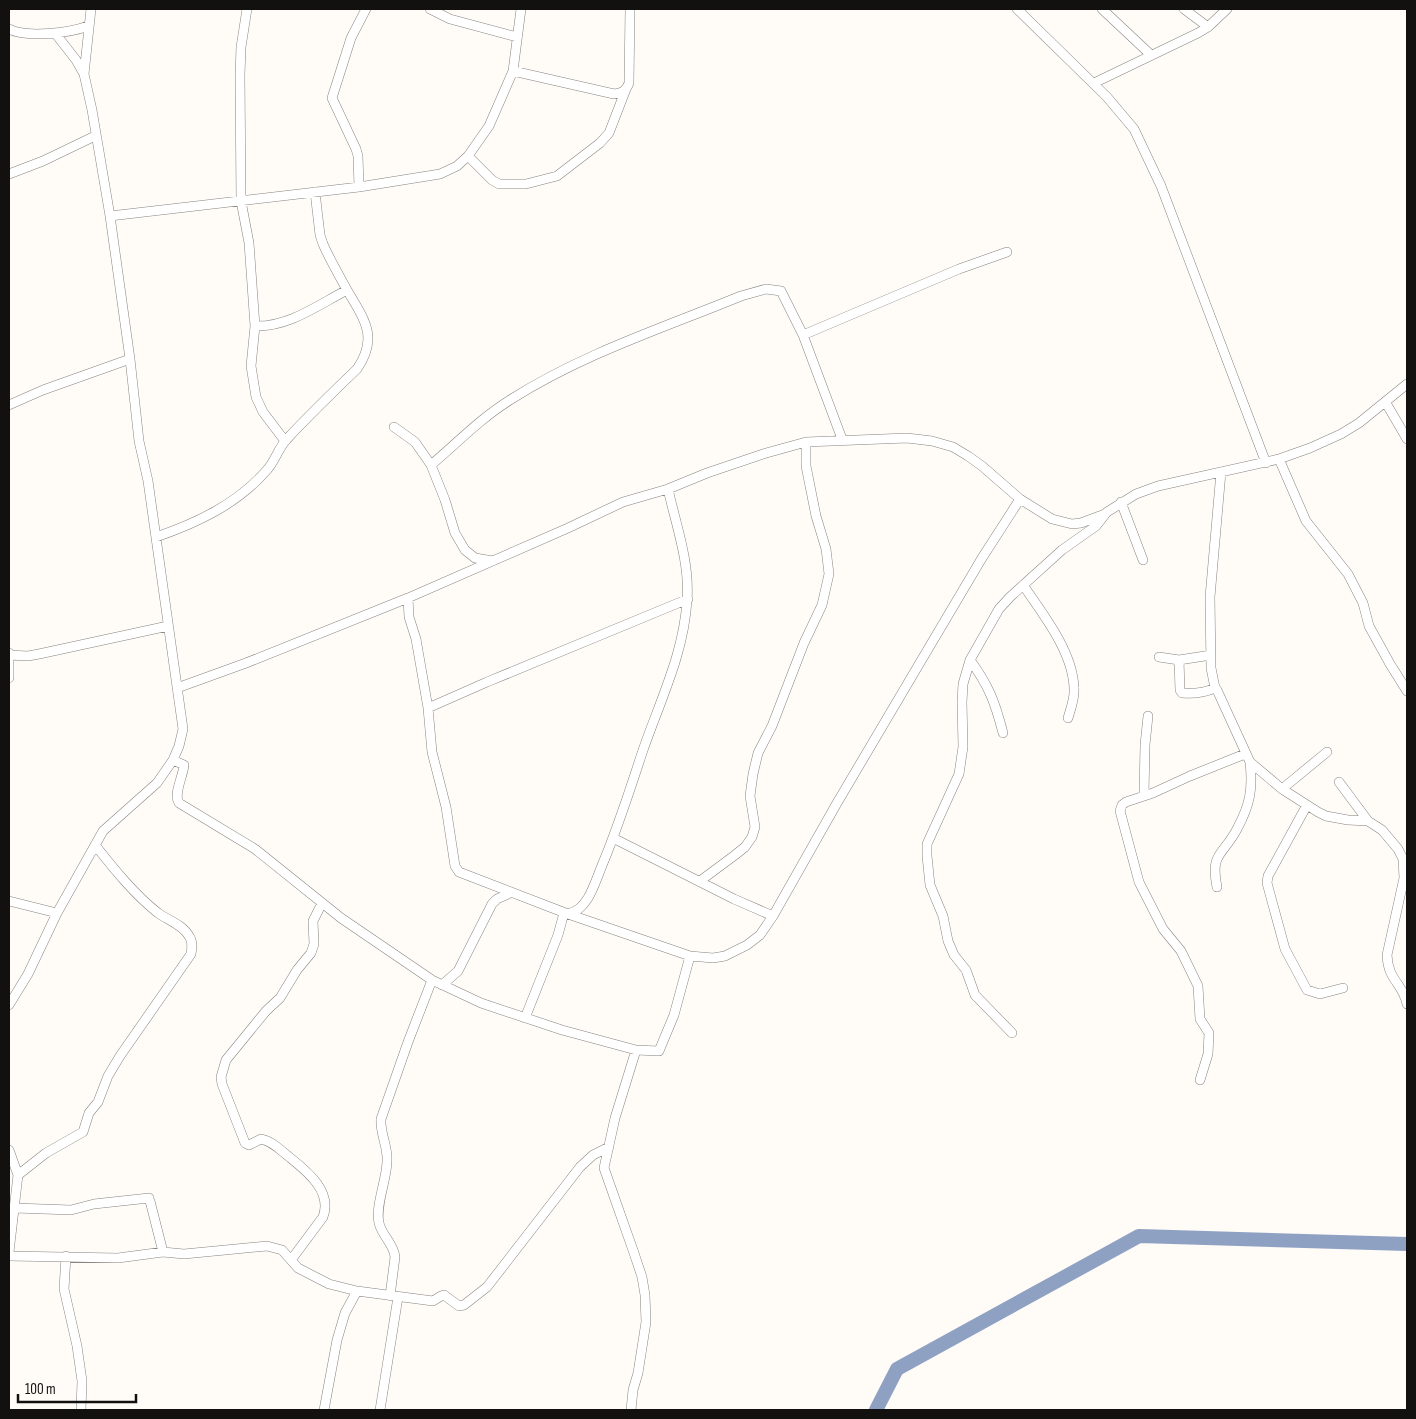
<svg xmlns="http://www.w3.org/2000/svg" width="1416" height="1419" viewBox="0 0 1416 1419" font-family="'Sofia Sans Condensed',sans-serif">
<rect width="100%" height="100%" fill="#fffbf7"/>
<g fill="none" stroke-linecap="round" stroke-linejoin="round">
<path stroke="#8ea1c3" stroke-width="14" d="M876,1410l21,-41 242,-133 268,8"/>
<g stroke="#878481" stroke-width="10">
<path id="minor" d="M247,9l-6,38 -1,28 1,126 8,42 6,83 -4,40 5,31 7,15 22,29
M430,9l20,10 67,18
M1017,9l90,88 27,32 27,57 105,277
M1102,9l49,46
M1184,9l24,18
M9,29c17,9 61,4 79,-3
M55,33l21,27 8,14
M513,71l101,23c8,-1 12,-3 15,-11l1,-74
M1094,83l104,-50 10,-6 19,-18
M468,156l24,24 7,4h27l31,-8 43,-33 9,-10 17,-44
M9,174l34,-13 52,-25
M359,187l-1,-31 -2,-7 -24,-51 19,-60 15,-29
M110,216l249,-29 81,-13 17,-8 11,-10 21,-30 24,-55 8,-62
M255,326c34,1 63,-21 92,-36
M1386,403l21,36
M9,405l34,-15 87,-31
M394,427l21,15 16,23 14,35 10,33 10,17 10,8 18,3
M842,439l-39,-104 156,-66 48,-17
M1279,459l27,62 42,53 15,29 6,23 21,38 17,27
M431,465c26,-22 50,-47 79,-65 72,-46 153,-72 231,-104l25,-7 15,2 22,44
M1221,472l-11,125 1,71 4,20 2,2 33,72 32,27 36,23 8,4 22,4 20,1 14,9 16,19 5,10 1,19 -17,77c1,26 16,28 20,49
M1121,502l22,58
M156,537c41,-14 81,-33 110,-66 9,-9 12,-23 21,-32 22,-24 46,-47 70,-70 22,-32 7,-50 -10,-79 -8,-15 -17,-30 -24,-46l-3,-9 -5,-43
M1023,585c20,29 50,67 51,103 1,10 -3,20 -6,30
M408,598l1,19 7,22 12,69 4,44 14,55 9,59 4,6 109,42 122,42 23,2 12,-2 22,-11 13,-10 13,-19 64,-113 81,-137 64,-108 38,-59
M9,653v25
M9,655l19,1 11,-2 129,-28
M1159,657l20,3 32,-5
M970,660c19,26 25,42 33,73
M1179,660l1,30 2,3c11,1 22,0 33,-5
M177,688l69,-25 162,-65 160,-70 55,-26 45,-13 39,-16 56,-19 43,-12 101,-4 25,3 21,6 15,9 14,10 38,33 32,20 20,5 9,-1 24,-9
M428,708l59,-26 201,-83
M173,760l11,5c-1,12 -11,29 -5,38l76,46 86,69 91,62 49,23 81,27 74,20 23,1 15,-36 16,-59
M1339,782l29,39
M1282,789l45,-37
M1144,795l1,-50 3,-29
M1307,805l-39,71 -1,7 18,66 22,41 13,4 23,-6
M613,838l121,61 39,17
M700,881l35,-26 10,-8 7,-10 3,-10 -5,-31 3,-22 5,-21 14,-27 32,-83 18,-38 7,-31 -3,-25 -10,-33 -10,-50v-24
M1217,887c-7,-35 6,-31 20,-58 13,-24 16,-40 13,-67
M9,901l48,12
M568,914c10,-3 14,-7 20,-16 6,-10 10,-23 15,-35 15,-36 27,-73 39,-110 17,-50 42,-99 45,-153 3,-37 -11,-75 -19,-111
M442,985l16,-14 34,-67 5,-5 13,-6
M9,1005l19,-31 29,-61 46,-82 54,-48 16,-23 6,-14 4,-17 -35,-248 -9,-40 -9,-82 -20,-143 -18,-106 -8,-36 7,-65
M525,1018l33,-83 6,-22
M1012,1033l-37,-38 -9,-25 -12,-15 -6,-14 -5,-25 -13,-31 -3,-29v-12l32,-70 4,-27 -1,-45 1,-18 7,-24 29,-51 11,-12 52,-47 34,-24 11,-14 29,-18 22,-8 121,-27 31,-11 31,-14 18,-11 48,-39
M1200,1080l8,-26 1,-21 -9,-14 -2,-33 -17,-35 -18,-22 -24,-47 -19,-71 2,-6 4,-3 27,-9 37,-17 55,-22
M9,1150l9,25 -9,77
M18,1175l28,-22 37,-21 6,-19 9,-11 10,-26 12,-20 71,-102c1,-6 2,-13 -2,-18 -6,-11 -21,-16 -31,-23 -24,-19 -44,-44 -63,-68
M150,1201l13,51
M15,1208l56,2 23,-6 55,-6
M9,1256l109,2 45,-6 21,2 83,-8 15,4 16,18 31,16 28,7 76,10 8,-5 3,-1 15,11 5,-1 23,-18 93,-120 13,-12 16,-8
M66,1256l-2,33 13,57 5,35 -1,29
M291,1260l32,-43c10,-27 -18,-47 -35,-61 -9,-7 -16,-15 -27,-17l-12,6 -4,-2 -23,-59 -1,-7 5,-17 40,-49 14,-13 17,-28 14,-17 3,-9 -1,-23 9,-18
M390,1296l5,-39c-1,-13 -13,-21 -16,-34 -4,-17 8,-44 8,-62 1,-15 -7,-27 -6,-42l27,-77 24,-62
M324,1410l13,-70 8,-27 12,-22
M380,1410l18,-113
M631,1410l2,-20 5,-17 8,-51 -1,-27 -3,-18 -8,-24 -30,-85 11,-50 21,-68"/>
</g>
<use href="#minor" stroke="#fff" stroke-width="9"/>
</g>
<rect width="1416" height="1419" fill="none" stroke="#121110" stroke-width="20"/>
<path d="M18 1394v8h118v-8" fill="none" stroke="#121110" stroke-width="2.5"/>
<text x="25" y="1394" font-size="15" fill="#121110" stroke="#fffbf7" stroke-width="4" paint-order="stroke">100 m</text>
</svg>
